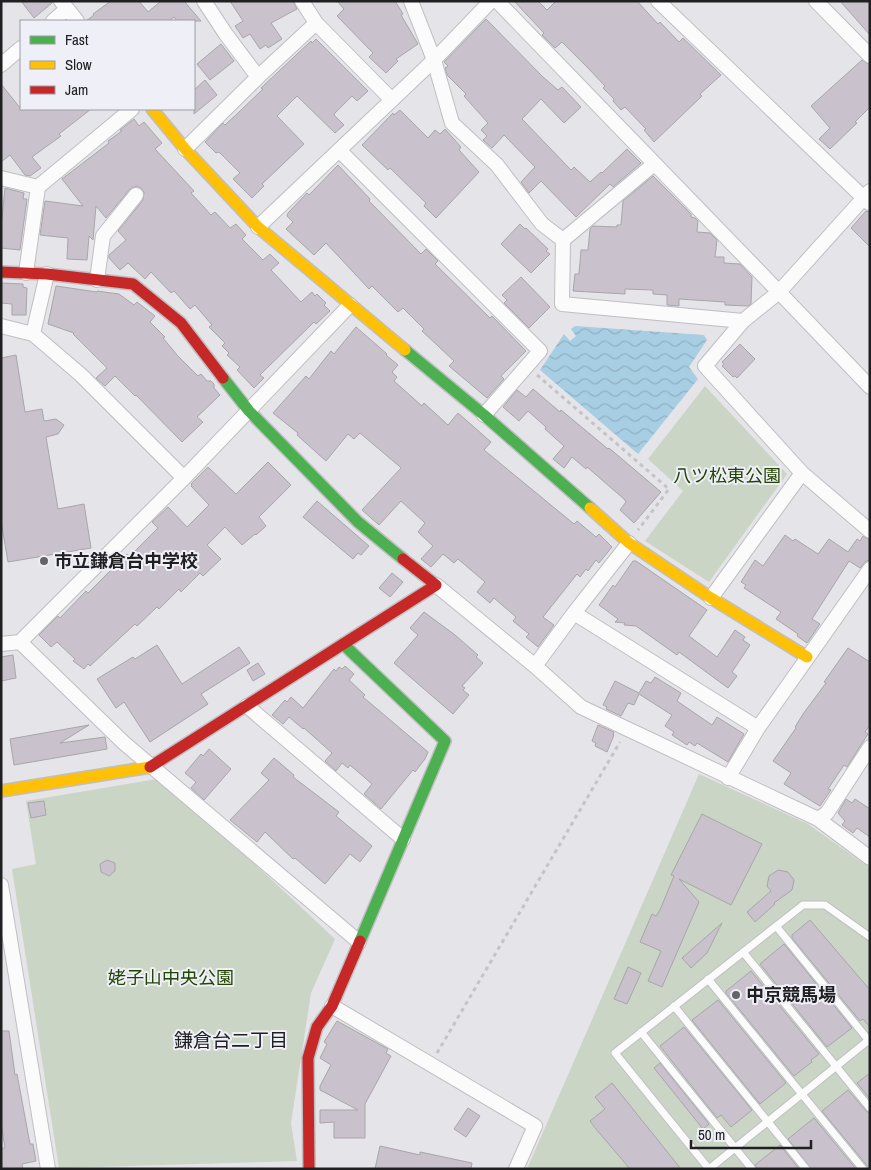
<svg xmlns="http://www.w3.org/2000/svg" width="871" height="1170" viewBox="0 0 871 1170" font-family="'Archivo Narrow','Noto Sans JP',sans-serif">
<defs>
<pattern id="water-waves" width="16" height="10" patternUnits="userSpaceOnUse" patternTransform="scale(1.25)"><rect width="16" height="10" fill="#a8cee3"/><path d="M0 5q4-4 8 0t8 0" fill="none" stroke="#90b1c2"/></pattern>
</defs>
<rect width="100%" height="100%" fill="#e4e4e9"/>
<path fill="#cad5c6" d="M705,386l82,88 -78,108 -64,-41 38,-50 -35,-32z
M699,774l109,50 62,44v301h-343z
M163,778l172,161 -24,54 -20,130 6,38 -238,7 -47,-299 24,-5 -10,-63z"/>
<path fill="url(#water-waves)" d="M575,326l129,9 3,5 -18,27 9,12 -60,75 -98,-84 24,-36 6,7 6,-5 -5,-7z"/>
<path fill="#c9c2cc" stroke="#a7a6a9" d="M21,1h31v2l-18,15z
M111,1h28l9,11 13,-11h23l17,20h-24l-3,-4 -5,4h-83l8,-6 -1,-1z
M230,1h63l4,8 -26,14 11,16 -14,9 -2,-3 -6,4 -10,-15 -7,4 -8,-12 8,-5z
M337,1h58l8,13 -2,1 17,29 -22,15 2,2 -12,12 -17,-16 4,-4 -36,-37 7,-7z
M514,1h24l9,9 9,-9h81l21,23 2,-2 19,20 4,-4 38,37 -21,19 2,2 -48,46 -10,-12 2,-1 -21,-22 -4,3 -8,-9 1,-2 -11,-11 2,-2 -17,-18 -26,-26 -7,6 -13,-13 2,-2z
M840,1h30v34z
M486,19l57,58 15,13 4,-3 19,20 -17,16 -23,-24 -19,20 49,51 3,-3 16,15 11,-10 1,1 25,-24 14,14 -28,24 -3,-3 -34,33 -35,-36 -12,12 -8,-11 14,-15 -31,-32 -12,13 -9,-8 4,-4 -6,-6 7,-7 -24,-27 2,-2 -19,-19 -2,-7 3,-2 -4,-4z
M316,39l52,52 -11,10 -5,-5 -17,17 -1,2 10,10 -9,8 -38,-37 -20,20 27,28 -42,40 2,2 -12,12 -19,-19 7,-6 -21,-21 -3,1 -11,-11 18,-19 2,2 14,-13 24,-23 -2,-1 50,-47 1,2z
M221,44l13,17 -24,19 -13,-16z
M862,60l8,5v42l-15,15 2,1 -27,26 -11,-10 11,-11 -19,-22z
M205,80l12,15 -23,19v-24z
M1,84l20,25h70l-32,25 2,2 -29,21 9,11 -11,8 -5,-1 -15,-20 -9,7z
M400,110l28,28 7,-8 5,4 5,-5 16,18 -2,3 20,22 -43,46 -12,-12 2,-3 -36,-35 -2,2 -26,-25 31,-32 1,2z
M134,119l5,7 5,-4 18,21 -7,6 39,42 -3,2 20,22 4,-3 15,16 6,-4 10,11 -4,4 21,21 7,-6 9,9 -8,7 30,32 11,-10 3,4 2,-2 9,9 -2,2 6,6 -14,13 -2,-2 -50,49 -4,4 4,3 -10,10 -17,-18 3,-3 -13,-12 2,-2 -7,-7 3,-3 -16,-16 3,-2 -17,-20 -5,4 -16,-18 -3,2 -20,-21 -6,7 -17,-16 -8,7 -11,-12v-3l17,-15 -8,-9 25,-31 1,-8 -3,-4 -4,-2 -7,3 -24,29 -10,-12 -3,34 -4,-4 -2,24 -20,-1 1,-21 -28,-3 5,-34 38,5 -21,-27 47,-36 -1,-2 14,-10 -2,-1z
M338,165l32,34 -1,2 52,53 5,-5 12,12 -3,3 55,54 2,-2 34,35 -25,25 3,3 -17,19 -38,-32 5,-5 -32,-30 2,-2 -21,-21 -5,4 -26,-26 -3,3 -43,-46 -12,12 -28,-26 7,-7 -6,-6 1,-3 19,-20 2,2z
M653,176l38,38v3l4,1 3,3 -1,11 13,1 7,7 -2,17h9v6l16,1 12,13 -1,27 -3,2 -23,-1v-3l-46,-3v7l-12,-1v-10l-14,-1v-4l-28,-1v5l-52,-3 2,-17h4l2,-24h7l2,-21 3,-3 24,1v-2h4l2,-24z
M5,188l19,5 -1,6h4l-7,51 -19,-2v-20z
M866,211l4,1v35l-19,-19z
M520,224l5,5 1,-1 22,21 -2,2 4,3 -19,19 -30,-29z
M521,277l29,30 -21,21 -25,-25 3,-3 -5,-5z
M1,283l22,1v3l4,1 -1,27h-14v-11l-11,-1z
M56,286l41,6v-1l22,3 15,11 3,-3 18,14 -5,6 15,15 -2,1 14,17 21,21 3,-2 6,7h4l3,3v4l6,7 -23,22 6,5 -21,20 -46,-47 -1,1 -20,-20 -10,10 -9,-8 11,-10 -34,-34 1,-1 -26,-9z
M356,327l31,27 -1,1 12,10 -6,7 5,5 -3,4 28,25 2,-3 24,22 10,-12 33,29 -7,8 90,74 3,-3 19,16 3,-3 13,13 -13,16 -3,-3 -8,11 -2,-2 -6,8 -3,-3 -34,43 11,8 -16,22 -12,-10 3,-3 -16,-13 3,-4 -22,-19 -4,5 -13,-11 8,-10 -27,-23 -4,4 -11,-9 -12,13 -10,-8 12,-13 -15,-14 7,-9 -24,-22 -22,24 -17,-15 39,-42 -2,-2 -39,-33 -6,6 -6,-5 -22,27 -29,-26 1,-2 -25,-20 33,-37 3,3 22,-28 3,3z
M740,344l15,15 -18,19 -2,-2 -2,1 -11,-11 2,-2 -2,-2z
M16,355l9,57 17,-3 2,12 12,-2 8,6 -6,9 -12,3 12,72 26,-5 7,44 -83,14 -7,-41v-163z
M533,389l27,23 1,-2 47,39 1,-1 52,44 -27,31 -14,-13 6,-8 -2,-3 -37,-32 -1,2 -14,-12 -8,11 -11,-9 11,-13 -19,-17 1,-2 -18,-16 -9,10 -16,-14 14,-17 9,7z
M268,462l23,23 -32,32 7,9 -10,9 -1,-1 -13,11 -17,-18 -18,18 14,14 -18,17 -3,-3 -19,19 -2,-3 -20,20 -2,-2 -20,19 -2,-2 -45,42 -2,-2 -4,5 -11,-8 2,-2 -18,-17 -6,5 -12,-12 19,-19 2,2 26,-27 2,2 39,-39 3,2 28,-28 -6,-6 16,-15 19,20 22,-22 -18,-19 1,-1 -1,-1 17,-17 28,27z
M317,501l52,45 -8,9 -3,-2 -5,6 -50,-42z
M785,535l8,6 2,-2 23,15 11,-15 19,13 9,-13 3,2 3,-5 7,4v20l-4,1 -6,7 -11,-7 -37,58 8,5 -13,19 -10,-7 1,-2 -22,-15 5,-7 -37,-24 2,-3 -5,-3 14,-22 8,6z
M633,561h3l71,49 -18,26 28,21 18,-27 10,7 -2,3 7,5 -18,27 5,4 -9,12 -49,-36 -2,3 -41,-29 -12,-1 1,-2 -10,-1 3,-3 -19,-14 14,-20 2,2z
M392,573l11,9 -13,15 -11,-9z
M424,612l31,23 23,20 -2,2 7,6 -21,23 3,2 -2,2 6,5 -16,19 -59,-51 24,-28 -8,-7z
M157,645l25,39 57,-37 11,16 -49,31 7,10 -58,38 -26,-40 -8,6 -19,-29 36,-22 2,2z
M848,648l22,14v63l-5,7 3,2 -21,33 -3,-2 -16,24 3,1 -11,16 -36,-22 7,-11 -18,-12 23,-33 -1,-1 8,-13 23,-31 -2,-1z
M13,655l3,23 -15,3v-24z
M258,663l7,11 -12,7 -6,-11z
M345,666l9,8 -5,6 16,15 -2,2 65,55 -3,7 -10,13 -2,-2 -32,39 -17,-15 8,-10 -22,-19 -2,3 -6,-5 -6,8 -11,-10 7,-8 -28,-25 -1,1 -14,-12 -6,7 -11,-9 13,-15 2,2 4,-5 12,11 31,-39 2,2 3,-4 3,2z
M655,677l26,16 -4,8 35,24 5,-8 27,17 -16,28 -31,-19 -2,3 -6,-4 -2,3 -15,-10 2,-3 -9,-6 7,-11 -33,-21 -5,11 -6,-2 -7,13 -15,-7 1,-2 -4,-2 12,-24 24,12 7,-12 5,2z
M89,725l-29,18 45,-6 2,12 -93,16 -4,-26z
M598,725l16,7 -1,3h1l-7,17 -12,-6 1,-3 -4,-2z
M209,749l22,20 -27,31 -13,-12 5,-6 -11,-9 16,-19 2,2z
M274,758l20,17 -1,2 46,35 -3,4 36,30 -12,16 -10,-8 -25,30 -30,-26 -2,1 -28,-27 -8,10 -27,-22 39,-40 -8,-7z
M846,799l6,4 3,-4 15,10v28l-13,-9 -4,5 -11,-8 3,-4 -7,-8z
M44,801l2,14 -15,3 -3,-15z
M702,814l60,30 -31,61 -52,-26 20,23 -37,85 -14,-6 13,-30 -21,-9 12,-28 4,2 4,-6 14,-34 -3,-1z
M107,860l8,3v8l-6,5 -8,-4 -1,-8z
M778,870l10,2 6,8 -2,10 -18,13 1,1 -20,18 -8,-10 24,-21 -4,-5 2,-10z
M810,920l60,70v37l-7,-8 -3,2 -68,-83v-3z
M722,923l-15,30 -16,15 -9,-10z
M784,944l68,84 -25,19 -67,-83z
M628,967l13,6 -14,31 -13,-5z
M751,971l68,83 -8,6 1,2 -18,14 -68,-83v-2z
M718,1000l68,83 -26,21 -68,-84z
M337,1021l51,28 -2,4 5,3 -26,48v34h-31v-16l-14,1v-13h38l-38,-20v-4l11,-21 -11,-7 7,-14 -3,-2z
M684,1027l68,83 -21,17 -10,-12 -4,3 -57,-72z
M1,1031h8l6,44 2,-1 13,70h3l3,17 -14,3 1,5h-22v-21h4l-4,-25z
M660,1063l49,61 -6,5 -49,-61z
M870,1073v26l-13,-16z
M612,1083l69,86h-51l-34,-40 -6,-8 15,-12 -10,-12z
M848,1090l18,21 4,2v56l-48,-58z
M468,1108l12,8 -14,21 -12,-8z
M814,1118l42,51h-45l-23,-30z
M780,1145l19,24h-42l-2,-4z
M380,1146l40,9v-3l52,11 -1,6h-96z"/>
<g fill="none" stroke-linecap="round" stroke-linejoin="round">
<g stroke="#bfbfc2" stroke-width="9">
<path id="lane" d="M776,926l94,116
M743,952l127,156
M708,979l155,190
M674,1006l132,163
M641,1032l111,137
M709,1169l-94,-116 188,-148h22l45,32
M709,1169l161,-130"/>
</g>
<g stroke="#bfbfc2" stroke-width="16">
<path id="street" d="M61,1l16,20
M204,1l21,32 33,44
M302,1l14,22 76,77
M411,1l23,59 18,63 45,42 45,59 21,16
M497,1l282,291 91,95
M658,1l211,202
M816,1l54,55
M53,21l14,-12
M1,65l20,-17
M185,149l73,-72 58,-54
M339,150l201,201 -56,64
M654,164l-91,76 -1,64 181,17
M1,178l37,9
M870,191l-91,101 -36,29 -38,45 97,107 68,58
M258,227l176,-167 57,-59
M26,273l12,-86 94,-78
M97,280l6,-44 33,-41
M1,326l32,8 48,41 103,103
M33,334l14,-60
M436,585l99,81 46,41 237,112 52,39
M711,598l91,-125
M574,613l184,115
M20,642l104,101 235,199
M1,644l19,-2 164,-164 166,-173
M535,666l39,-53 55,-70
M247,706l156,133
M728,778l30,-50 112,-159
M818,819l9,-6 43,-66
M1,885l47,284
M332,1006l203,120 -19,43"/>
</g>
<g stroke="#bfbfc2" stroke-width="14">
<path id="fast" d="M405,350l79,65 106,93
M223,378l26,33 109,111 45,37
M343,644l102,97 -85,200"/>
</g>
<g stroke="#bfbfc2" stroke-width="14">
<path id="slow" d="M152,109l33,40 73,78 147,123
M590,508l39,35 82,55 96,59
M1,791l149,-24"/>
</g>
<g stroke="#bfbfc2" stroke-width="14">
<path id="jam" d="M1,272l46,2 86,10 48,39 42,55
M150,767l286,-182 -33,-26
M309,1169l-1,-111 9,-31 15,-21 28,-65"/>
</g>
<path stroke="#c4c4c7" stroke-width="3" stroke-dasharray="4 4" stroke-linecap="butt" d="M537,375l132,114 -31,41
M437,1053l183,-311"/>
<use href="#lane" stroke="#fbfbfc" stroke-width="7"/>
<use href="#street" stroke="#fbfbfc" stroke-width="14"/>
<use href="#fast" stroke="#4caf50" stroke-width="11"/>
<use href="#slow" stroke="#ffc107" stroke-width="11"/>
<use href="#jam" stroke="#c62828" stroke-width="11"/>
</g>
<g fill="#656568" stroke="#efeff8" stroke-width="2">
<circle cx="44" cy="561" r="5"/>
<circle cx="736" cy="995" r="5"/>
</g>
<g text-anchor="middle" stroke-width="4" stroke-linejoin="round" paint-order="stroke">
<g font-size="18" fill="#234502" stroke="#efeff8">
<text x="727" y="482">八ツ松東公園</text>
<text x="171" y="984">姥子山中央公園</text>
</g>
<g font-size="18" font-weight="bold" fill="#202023" stroke="#efeff8" text-anchor="start">
<text x="54" y="567">市立鎌倉台中学校</text>
<text x="746" y="1001">中京競馬場</text>
</g>
<g font-size="19" fill="#202023" stroke="#efeff8">
<text x="231" y="1047">鎌倉台二丁目</text>
</g>
</g>
<rect width="871" height="1170" fill="none" stroke="#202023" stroke-width="5"/>
<rect x="20" y="20" width="175" height="90" fill="#efeff8" stroke="#9c9ca3"/>
<rect x="30" y="36" width="25" height="8" fill="#4caf50" stroke="#9c9ca3"/>
<text x="65" y="45" font-size="15" fill="#202023">Fast</text>
<rect x="30" y="61" width="25" height="8" fill="#ffc107" stroke="#9c9ca3"/>
<text x="65" y="70" font-size="15" fill="#202023">Slow</text>
<rect x="30" y="86" width="25" height="8" fill="#c62828" stroke="#9c9ca3"/>
<text x="65" y="95" font-size="15" fill="#202023">Jam</text>
<path d="M691 1140v8h120v-8" fill="none" stroke="#202023" stroke-width="2.5"/>
<text x="698" y="1140" font-size="15" fill="#202023" stroke="#efeff8" stroke-width="4" paint-order="stroke">50 m</text>
</svg>
